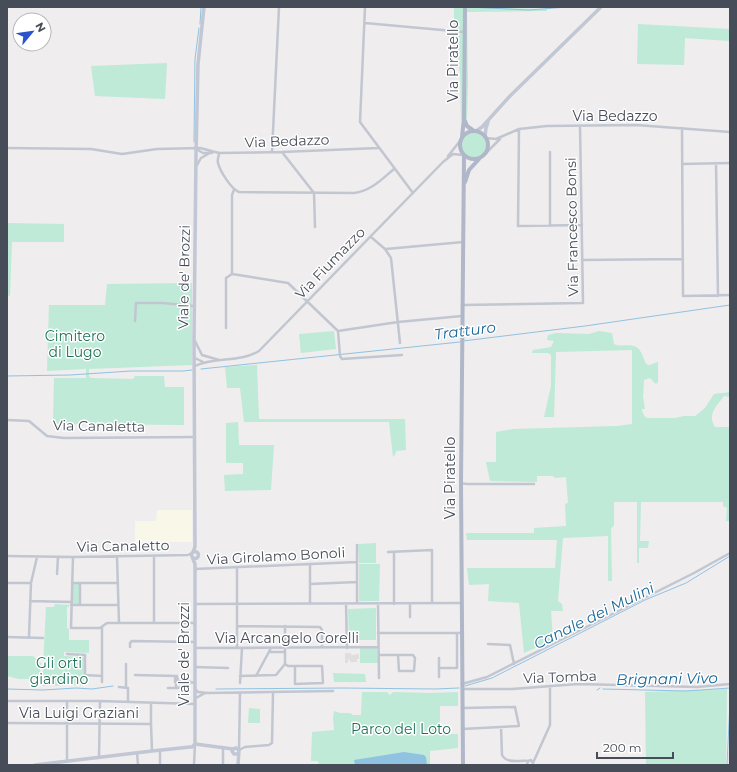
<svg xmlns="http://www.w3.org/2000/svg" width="737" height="772" viewBox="0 0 737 772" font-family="Montserrat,sans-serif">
<rect width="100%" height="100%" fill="#efeded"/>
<path fill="#f9f7e7" d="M157,510h35v32h-57v-21h21z"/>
<path fill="#e0dede" d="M345,653h6v2l8,-1v5h-2v3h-7v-2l-2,-1v4h-3z"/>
<path fill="#beead7" d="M454,7l93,2v2l-80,1 1,71 -1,36 -6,1 -1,-48 -6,-24z
M638,24l92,5v12l-45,-3 -1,27 -47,-1z
M167,63l-2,36 -70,-3 -4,-30z
M461 146a13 13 0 1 1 26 0a13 13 0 1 1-26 0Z
M7,223l57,1v18h-52l-2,54 -3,-1z
M192,283v82l-103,4v7l2,2 42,1 2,-3h29l1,11h19v38l-131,-1 1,-46h32v-9l-39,2 2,-66h56l2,-21z
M334,331l2,18 -35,4 -2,-19z
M599,331l13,2 2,11c7,3 13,0 20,2 10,3 9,19 15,19 2,0 7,-3 9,-3v20l-2,2 -6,-6 -6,2 -1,17 2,12h-3c0,4 2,7 5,9h28l9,-2h11l10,-8 9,-14 16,-2v5l-6,-1c-8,11 -17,18 -9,31h15v94h-4l1,-13 -4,-2v-4h-82l-1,39h9l-1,7h-9v15h-2v-61h-23v23l-3,4 1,52h-4v-45l-45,2 -5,63 4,3 1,7h-12l2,29 -29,13 -5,-50 -31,-2 1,-17 -20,1 -2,-17h88l2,-28h-90l-1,-7h68v-5l32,-2 -1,-22 3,-1 -2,-26 -11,1 -2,-2h-16v6l-47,-1 -4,-19h10v-30l17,-3 104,-3 15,-2v-74l-76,2 -2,65h-10l7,-31v-31l-3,-2h-16l1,-3 18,-3 3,-6 -7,-1 1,-5 8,-2 33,1z
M257,365l2,54h146l1,31 -10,1 -1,4 -2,2 -4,-35h-145l-4,-34h-13l-2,-21z
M238,422l1,23h35l-3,45 -46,1 -1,-16 19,-1v-11h-17v-40z
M376,543v20h-17l-1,-19z
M359,564h21l-1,37h-20z
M73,584h6v20h-6z
M55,604l14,1v2h-2v21l2,1v11h20v13l-25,-1v4l20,1v28l-42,1 4,-79h8z
M376,608v32h-27l-1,-31z
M360,648h17l1,15h-18z
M7,656h26l8,7 -1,16h-21l-12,-3z
M333,673l32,1 1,8h-32z
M727,689l-1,76h-80l-1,-73z
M362,692h25l3,3 3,-3 35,1 30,-1v14h-18v28h18v14l-28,3v14h-111l-1,-4h-7l1,-29 22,-2 -1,-12 1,-7 6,2h10l3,2h8z
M249,708l11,1v14h-12z"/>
<path fill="#90c2e2" d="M404,752l20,3 2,2 1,8h-72l-1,-5z"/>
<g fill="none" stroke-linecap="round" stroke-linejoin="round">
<path stroke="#90c2e2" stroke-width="1" d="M467,7l62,3 38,-3
M200,24l1,-17
M194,142l1,-83 4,-31
M463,341l122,-15 145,-21
M201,369l259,-27
M7,376l63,-1 61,-4h52l9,-1
M465,686l27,-8 153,-78 41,-17 44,-27
M7,689l36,1 33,-2 16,1 21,-3
M216,689l126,-1 93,1 24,-1
M603,689l83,2 44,-3
M597,690l3,-2
M727,765l3,-63"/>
<path stroke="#c1c6d1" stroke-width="2.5" d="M365,7l-5,115 53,71
M365,23l99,9
M682,128l1,168 47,-1
M519,129l-1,97 64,-1
M486,138l10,1 23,-10 28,-3 89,-1 94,7
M7,148l84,1 31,5 35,-5 43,-1 19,5
M196,149l7,4h9
M272,152l7,-145
M282,152l32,41 1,34
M550,152v73
M219,153c0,3 -2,6 -1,10 2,8 13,26 21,29l115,1c17,-2 28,-14 40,-24
M219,153l63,-1 96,-4
M486,153l14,-14
M448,156l12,-15
M716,163l2,133
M682,164l48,-1
M197,165l4,-7 7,-4
M371,237l14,12 6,9 9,85
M386,249l77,-7
M582,260l101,-1
M232,274v-79l2,-5
M463,305l120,-2 -3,-177
M135,321l1,-18h27l31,3
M226,328v-50l6,-4 56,9 50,48 60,-9 64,-6
M338,331l2,25 2,3 60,-4
M195,341l7,14 17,5
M195,358l8,4
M195,366c20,-10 44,-3 64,-15l184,-189 10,-8 10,1
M7,420l22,1 18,15 17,2 131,-1
M461,483l6,1h67
M357,545v58
M388,552l44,-2v53
M7,556l67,1 114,-2 4,-2
M73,557l-2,71h29l7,-5h88
M117,557l2,66
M310,564v40
M195,569l162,-7
M57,574l1,-17
M7,583h23
M72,583h46
M310,584l47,-2
M30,601l42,1
M195,604l266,-1
M346,604l1,44
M378,604l1,74
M394,604v-52
M410,604v13
M71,605h47
M80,605v-22
M154,623v-67
M237,626l83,1 2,3v17
M378,633h83
M7,637l36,1
M29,637l2,-54 6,-26
M488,644l22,1 4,19
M130,647v-4l2,-2 63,1
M195,648l183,-1
M237,648v-80
M270,652h15
M67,654l18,1v20l17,1
M379,655h34l2,3 -1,13h-15l-1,-16
M439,658v19
M285,664l3,2h34l1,17 -28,1v-18
M195,667l33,1
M439,668h18v-35
M135,675l42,1 1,6
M175,676v6l11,-1 9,2
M240,676l36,-1 9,-11v-38
M256,676l15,-28
M102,682v-55
M176,682v6l12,-1 2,-5
M240,683l2,-35
M462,684l25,-7 207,-104 36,-20
M119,687l9,1v14
M126,687v-23
M168,688h8
M195,689l3,3 9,1 126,-2
M463,689h49l66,-5 119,3 33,-3
M196,698l9,-5
M7,701h93l95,3
M67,701v60
M151,703v21l1,27
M7,723l144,1
M501,727l1,28c5,9 17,5 26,6
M462,729l57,-3 -4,-19 -52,1
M160,750v15
M239,750l6,-3 24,-2 3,-2 1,-50
M239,750l1,-57
M137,753l1,12
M730,754v10
M99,757l1,-56
M533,763l17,-38v-39
M194,765l1,-21
M223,765v-17
M527,765l1,-4 3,-1 2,3"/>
<path stroke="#c1c7d4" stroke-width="3.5" d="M476,131l6,-4 28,-31 91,-89
M485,137l1,-9 2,-6
M191.5 555a3.5 3.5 0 1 1 7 0a3.5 3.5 0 1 1-7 0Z
M193,552l2,-5 -1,-207 2,-186 2,-90 6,-57
M193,559l2,5v180
M195,744l38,5
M35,765l117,-14 38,-4h2l3,-3
M238,765l1,-15 -3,-2 -3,1 -1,2 2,3h4"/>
<path stroke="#afb7c9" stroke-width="4" d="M465,121l2,5 7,5
M460 145a14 14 0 1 1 28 0a14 14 0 1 1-28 0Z
M462,137l2,-19 1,-111
M465,182l4,-12 10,-11
M463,765l-2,-282 3,-327"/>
</g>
<g text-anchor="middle" stroke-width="3" stroke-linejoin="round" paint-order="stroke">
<g font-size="14" fill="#474d58" stroke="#fff">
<text transform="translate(453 61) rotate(-90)" y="5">Via Piratello</text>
<text x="615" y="121">Via Bedazzo</text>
<text transform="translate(287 141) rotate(-2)" y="5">Via Bedazzo</text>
<text transform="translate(572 227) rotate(-91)" y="5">Via Francesco Bonsi</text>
<text transform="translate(330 263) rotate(-46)" y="5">Via Fiumazzo</text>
<text transform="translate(184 277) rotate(-89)" y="5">Viale de' Brozzi</text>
<text transform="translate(99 426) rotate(1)" y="5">Via Canaletta</text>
<text transform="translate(450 478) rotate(-90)" y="5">Via Piratello</text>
<text transform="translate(123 546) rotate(-1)" y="5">Via Canaletto</text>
<text transform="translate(276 556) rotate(-3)" y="5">Via Girolamo Bonoli</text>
<text x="287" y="643">Via Arcangelo Corelli</text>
<text transform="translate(184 654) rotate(-90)" y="5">Viale de' Brozzi</text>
<text transform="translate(560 677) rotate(-2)" y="5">Via Tomba</text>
<text x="79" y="718">Via Luigi Graziani</text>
</g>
<g font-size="14" fill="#1f7258" stroke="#fff">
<text x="75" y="341">Cimitero<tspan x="75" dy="16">di Lugo</tspan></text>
<text x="59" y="668">Gli orti<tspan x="59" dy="16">giardino</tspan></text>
<text x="401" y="734">Parco del Loto</text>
</g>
<g font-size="15" font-style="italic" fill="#1a6798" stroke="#fff">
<text transform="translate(465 331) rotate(-7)" y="5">Tratturo</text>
<text transform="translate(594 616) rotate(-26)" y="5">Canale dei Mulini</text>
<text transform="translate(667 679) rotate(-1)" y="5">Brignani Vivo</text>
</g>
</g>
<rect width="737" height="772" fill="none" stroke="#474d58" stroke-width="16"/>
<g transform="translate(32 32) rotate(61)"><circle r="19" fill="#ffffff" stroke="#b5b8bc"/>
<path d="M0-3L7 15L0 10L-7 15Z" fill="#2a53cc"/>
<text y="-6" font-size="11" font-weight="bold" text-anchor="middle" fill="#474d58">N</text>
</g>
<path d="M597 752v6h76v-6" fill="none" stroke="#474d58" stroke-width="2"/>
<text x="603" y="752" font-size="12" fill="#474d58" stroke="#ffffff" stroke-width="3" paint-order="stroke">200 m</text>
</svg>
